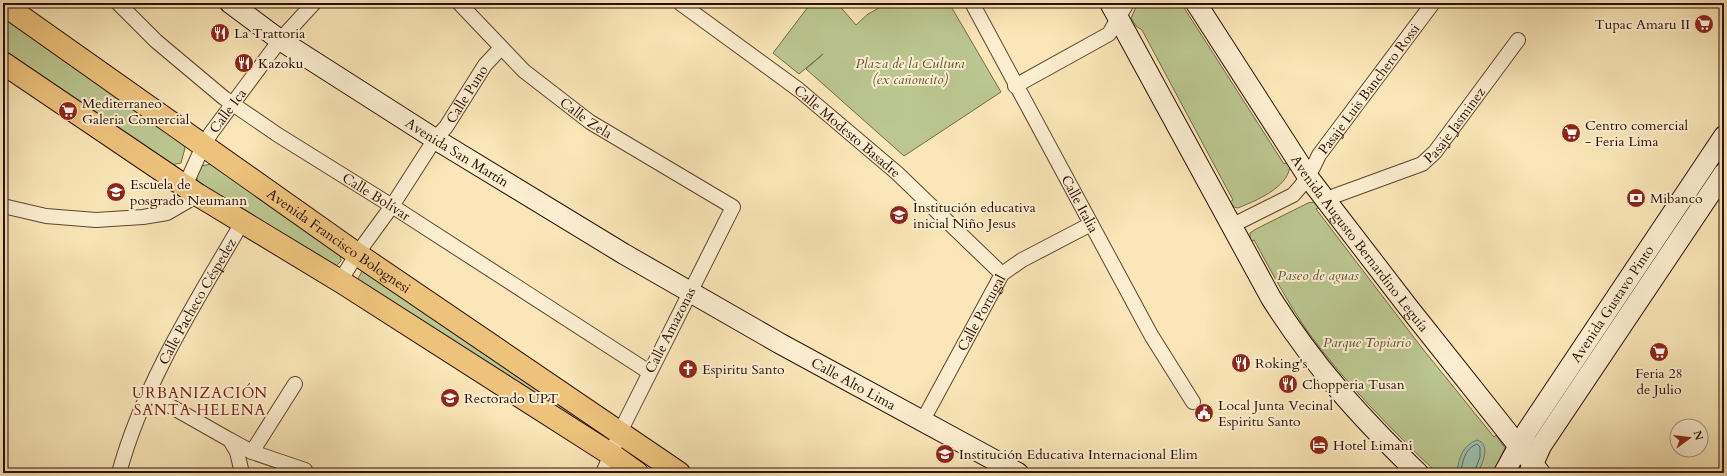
<svg xmlns="http://www.w3.org/2000/svg" width="1727" height="476" viewBox="0 0 1727 476" font-family="Cardo,serif">
<rect width="100%" height="100%" fill="#fae6b8"/>
<filter id="stains"><feTurbulence type="fractalNoise" baseFrequency=".005" numOctaves="4"/><feColorMatrix values="0 0 0 0 .2 0 0 0 0 .09 0 0 0 0 .02 0 0 0 .5 -.17"/></filter>
<radialGradient id="worn" r=".72"><stop offset=".6" stop-color="#630" stop-opacity="0"/><stop offset="1" stop-color="#630" stop-opacity=".3"/></radialGradient>
<path fill="#bbc690" stroke="#726a4a" d="M811,3h26l19,22 12,-11 20,-11h61l52,89 -97,64 -98,-87 17,-15 -24,20 -26,-21z
M1138,3h43l103,161 4,-2 2,4c-2,22 -35,35 -52,42l-4,-1 -4,-5 3,-2 -91,-170 -6,-4 -5,-8z
M3,12l177,126 5,10 -4,15 -15,3 -163,-111z
M211,164l129,87 1,10 -5,5 -136,-79 -4,-11 5,-10z
M1314,202l6,5 -4,2 106,139 72,89 2,-2 9,13 -12,25h-56c-46,-44 -91,-89 -129,-141 -20,-29 -37,-61 -54,-92l-4,2v-9l6,-4 52,-26z
M371,269l235,163 -3,6 -246,-157 5,-10z"/>
<path fill="#9ec0ae" stroke="#70796a" d="M1477,440c14,4 6,23 1,32l-21,1c1,-14 6,-28 20,-33z"/>
<g fill="none" stroke-linecap="round" stroke-linejoin="round">
<path stroke="#646859" stroke-width="1" d="M1461,473c1,-11 4,-25 16,-29l3,3v10l-6,16"/>
<g stroke="#5e4531" stroke-width="16">
<g id="street">
<path id="s1" d="M118,3l38,38 68,57 54,37 114,71 257,166"/>
<path id="s2" d="M459,3l65,68 66,51 143,85 -110,219 -20,47"/>
<path id="s3" d="M680,3l119,87 98,83 105,101"/>
<path id="s4" d="M972,3l179,332 42,67"/>
<path d="M1015,86l94,-52 18,-31"/>
<path id="s5" d="M185,186l18,-40 8,-13 69,-93 34,-37"/>
<path id="s6" d="M1326,199l96,-35 13,-12 83,-112"/>
<path d="M3,206l43,10 50,4 47,-3 24,-4 31,-18"/>
<path id="s7" d="M1231,226l62,-31c12,-12 19,-24 26,-40l114,-152"/>
<path id="s8" d="M340,281l17,-27 35,-48 43,-67 11,-12 39,-62 16,-17"/>
<path d="M149,394l81,46 7,12 5,21"/>
<path id="s9" d="M923,420l79,-146 20,-14 69,-36"/>
<path d="M230,440l22,12 53,18 -2,3"/>
<path d="M252,452l43,-68"/>
<path id="s10" d="M119,473c24,-89 78,-173 124,-252"/>
</g>
</g>
<g stroke="#2a0f04" stroke-width="22">
<g id="secondary">
<path id="s11" d="M230,3l50,37 155,99 189,115 155,89 239,130"/>
<path d="M1110,3l161,295c43,68 89,119 147,175"/>
<path id="s12" d="M1196,3l112,174 100,130 132,166"/>
<path id="s13" d="M1504,473l23,-42 197,-295"/>
<path d="M1529,473l12,-27 183,-273"/>
</g>
</g>
<g stroke="#2a0f04" stroke-width="24">
<g id="primary">
<path id="s14" d="M3,4l354,250 322,219"/>
<path d="M3,63l195,132 142,86 272,174 25,18"/>
</g>
</g>
<use href="#street" stroke="#fcefd1" stroke-width="14"/>
<use href="#secondary" stroke="#fcefd1" stroke-width="20"/>
<use href="#primary" stroke="#edc37c" stroke-width="22"/>
</g>
<defs>
<g id="supermarket-disc" transform="scale(1)"><circle r="9.5" fill="#8f2418" stroke="#fcefd1"/><path d="M-6-5.5h2.5l.6 2H6L4.5 2H-2.5L-4.4-4H-6ZM-1.5 3.2a1.3 1.3 0 1 0 .1 0ZM3 3.2a1.3 1.3 0 1 0 .1 0Z" fill="#fff"/></g>
<g id="restaurant-disc" transform="scale(1)"><circle r="9.5" fill="#8f2418" stroke="#fcefd1"/><path d="M-5-6h1v4h1v-4h1v4h1v-4h1v5L-1.5 .5V6h-2V.5L-5-1ZM5-6V6H3V1.5H1.5Q1.5-4 5-6Z" fill="#fff"/></g>
<g id="university-disc" transform="scale(1)"><circle r="9.5" fill="#8f2418" stroke="#fcefd1"/><path d="M0-5L7-2L0 1L-7-2ZM-4 1L0 2.5L4 1V4Q0 6-4 4Z" fill="#fff"/></g>
<g id="bank-disc" transform="scale(1)"><circle r="9.5" fill="#8f2418" stroke="#fcefd1"/><path d="M-6-4H6V4H-6ZM0-2.3a2.3 2.3 0 1 0 0 4.6a2.3 2.3 0 1 0 0-4.6Z" fill="#fff"/></g>
<g id="school-disc" transform="scale(1)"><circle r="9.5" fill="#8f2418" stroke="#fcefd1"/><path d="M0-5L7-2L0 1L-7-2ZM-4 1L0 2.5L4 1V4Q0 6-4 4Z" fill="#fff"/></g>
<g id="church-disc" transform="scale(1)"><circle r="9.5" fill="#8f2418" stroke="#fcefd1"/><path d="M-1.2-6h2.4v3.5h3.3v2.4h-3.3V6h-2.4V-.1h-3.3v-2.4h3.3Z" fill="#fff"/></g>
<g id="civic-disc" transform="scale(1)"><circle r="9.5" fill="#8f2418" stroke="#fcefd1"/><path d="M-.6-6.5H3V-4.5H.6V-3L4-1V1h2V6H-6V1h2V-1L-.6-3ZM-1.2 2.5V6h2.4V2.5Z" fill="#fff"/></g>
<g id="hotel-disc" transform="scale(1)"><circle r="9.5" fill="#8f2418" stroke="#fcefd1"/><path d="M-6-4.5h1.5V1H6V5H4.5V3h-9V5H-6ZM-4 0a1.8 1.8 0 1 1 3.6 0ZM.5 0V-2.5h3Q6-2.5 6 0Z" fill="#fff"/></g>
</defs>
<g fill-rule="evenodd">
<use href="#supermarket-disc" x="1704" y="24"/>
<use href="#restaurant-disc" x="220" y="33"/>
<use href="#restaurant-disc" x="244" y="63"/>
<use href="#supermarket-disc" x="68" y="111"/>
<use href="#supermarket-disc" x="1571" y="133"/>
<use href="#university-disc" x="116" y="192"/>
<use href="#bank-disc" x="1636" y="198"/>
<use href="#school-disc" x="899" y="215"/>
<use href="#supermarket-disc" x="1659" y="352"/>
<use href="#restaurant-disc" x="1241" y="363"/>
<use href="#church-disc" x="688" y="369"/>
<use href="#restaurant-disc" x="1288" y="384"/>
<use href="#university-disc" x="450" y="398"/>
<use href="#civic-disc" x="1204" y="413"/>
<use href="#hotel-disc" x="1319" y="445"/>
<use href="#school-disc" x="945" y="454"/>
</g>
<g text-anchor="middle" stroke-width="4" stroke-linejoin="round" paint-order="stroke">
<g font-size="14" fill="#2a0f04" stroke="#fcefd1" text-anchor="start">
<text x="1690" y="29" text-anchor="end">Tupac Amaru II</text>
<text x="234" y="38">La Trattoria</text>
<text x="258" y="68">Kazoku</text>
<text x="82" y="108">Mediterraneo<tspan x="82" dy="16">Galeria Comercial</tspan></text>
<text x="1585" y="130">Centro comercial<tspan x="1585" dy="16">- Feria Lima</tspan></text>
<text x="130" y="189">Escuela de<tspan x="130" dy="16">posgrado Neumann</tspan></text>
<text x="1650" y="203">Mibanco</text>
<text x="913" y="212">Institución educativa<tspan x="913" dy="16">inicial Niño Jesus</tspan></text>
<text x="1255" y="368">Roking's</text>
<text x="702" y="374">Espiritu Santo</text>
<text x="1659" y="378" text-anchor="middle">Feria 28<tspan x="1659" dy="16">de Julio</tspan></text>
<text x="1302" y="389">Chopperia Tusan</text>
<text x="464" y="403">Rectorado UPT</text>
<text x="1218" y="410">Local Junta Vecinal<tspan x="1218" dy="16">Espiritu Santo</tspan></text>
<text x="1333" y="450">Hotel Limani</text>
<text x="959" y="459">Institución Educativa Internacional Elim</text>
</g>
<g font-size="14" font-style="italic" fill="#5d4f35" stroke="#fcefd1">
<text x="910" y="68">Plaza de la Cultura<tspan x="910" dy="16">(ex cañoncito)</tspan></text>
<text x="1318" y="280">Paseo de aguas</text>
<text x="1367" y="347">Parque Topiario</text>
</g>
<g font-size="14" fill="#2a0f04" stroke="#fcefd1">
<text dy="5" stroke="none"><textPath href="#s7" startOffset="200">Pasaje Luis Banchero Rossi</textPath></text>
<text dy="5" stroke="none"><textPath href="#s8" startOffset="226">Calle Puno</textPath></text>
<text dy="5" stroke="none"><textPath href="#s5" startOffset="87">Calle Ica</textPath></text>
<text dy="5" stroke="none"><textPath href="#s2" startOffset="172">Calle Zela</textPath></text>
<text dy="5" stroke="none"><textPath href="#s6" startOffset="153">Pasaje Jasminez</textPath></text>
<text dy="5" stroke="none"><textPath href="#s3" startOffset="211">Calle Modesto Basadre</textPath></text>
<text dy="5" stroke="none"><textPath href="#s11" startOffset="272">Avenida San Martín</textPath></text>
<text dy="5" stroke="none"><textPath href="#s1" startOffset="324">Calle Bolívar</textPath></text>
<text dy="5" stroke="none"><textPath href="#s4" startOffset="228">Calle Italia</textPath></text>
<text dy="5" stroke="none"><textPath href="#s14" startOffset="411">Avenida Francisco Bolognesi</textPath></text>
<text dy="5" stroke="none"><textPath href="#s12" startOffset="291">Avenida Augusto Bernardino Leguía</textPath></text>
<text dy="5" stroke="none"><textPath href="#s10" startOffset="189">Calle Pacheco Céspedez</textPath></text>
<text dy="5" stroke="none"><textPath href="#s13" startOffset="201">Avenida Gustavo Pinto</textPath></text>
<text dy="5" stroke="none"><textPath href="#s9" startOffset="122">Calle Portugal</textPath></text>
<text transform="translate(670 330) rotate(-63)" y="5">Calle Amazonas</text>
<text dy="5" stroke="none"><textPath href="#s11" startOffset="731">Calle Alto Lima</textPath></text>
</g>
<g font-size="15" letter-spacing="1" fill="#7a1f14" stroke="#fcefd1">
<text x="200" y="398">URBANIZACIÓN<tspan x="200" dy="17">SANTA HELENA</tspan></text>
</g>
</g>
<rect width="1727" height="476" fill="none" stroke="#fae6b8" stroke-width="16"/>
<rect x="4" y="4" width="1719" height="468" fill="none" stroke="#2a0f04" stroke-width="2"/>
<rect x="8" y="8" width="1711" height="460" fill="none" stroke="#2a0f04"/>
<g transform="translate(1689 438) rotate(75)"><circle r="19" fill="#fcefd1" stroke="#a8957f"/>
<path d="M0-3L7 15L0 10L-7 15Z" fill="#8f2418"/>
<text y="-6" font-size="11" font-weight="bold" text-anchor="middle" fill="#2a0f04">N</text>
</g>
<rect width="100%" height="100%" filter="url(#stains)"/>
<rect width="100%" height="100%" fill="url(#worn)"/>
</svg>
